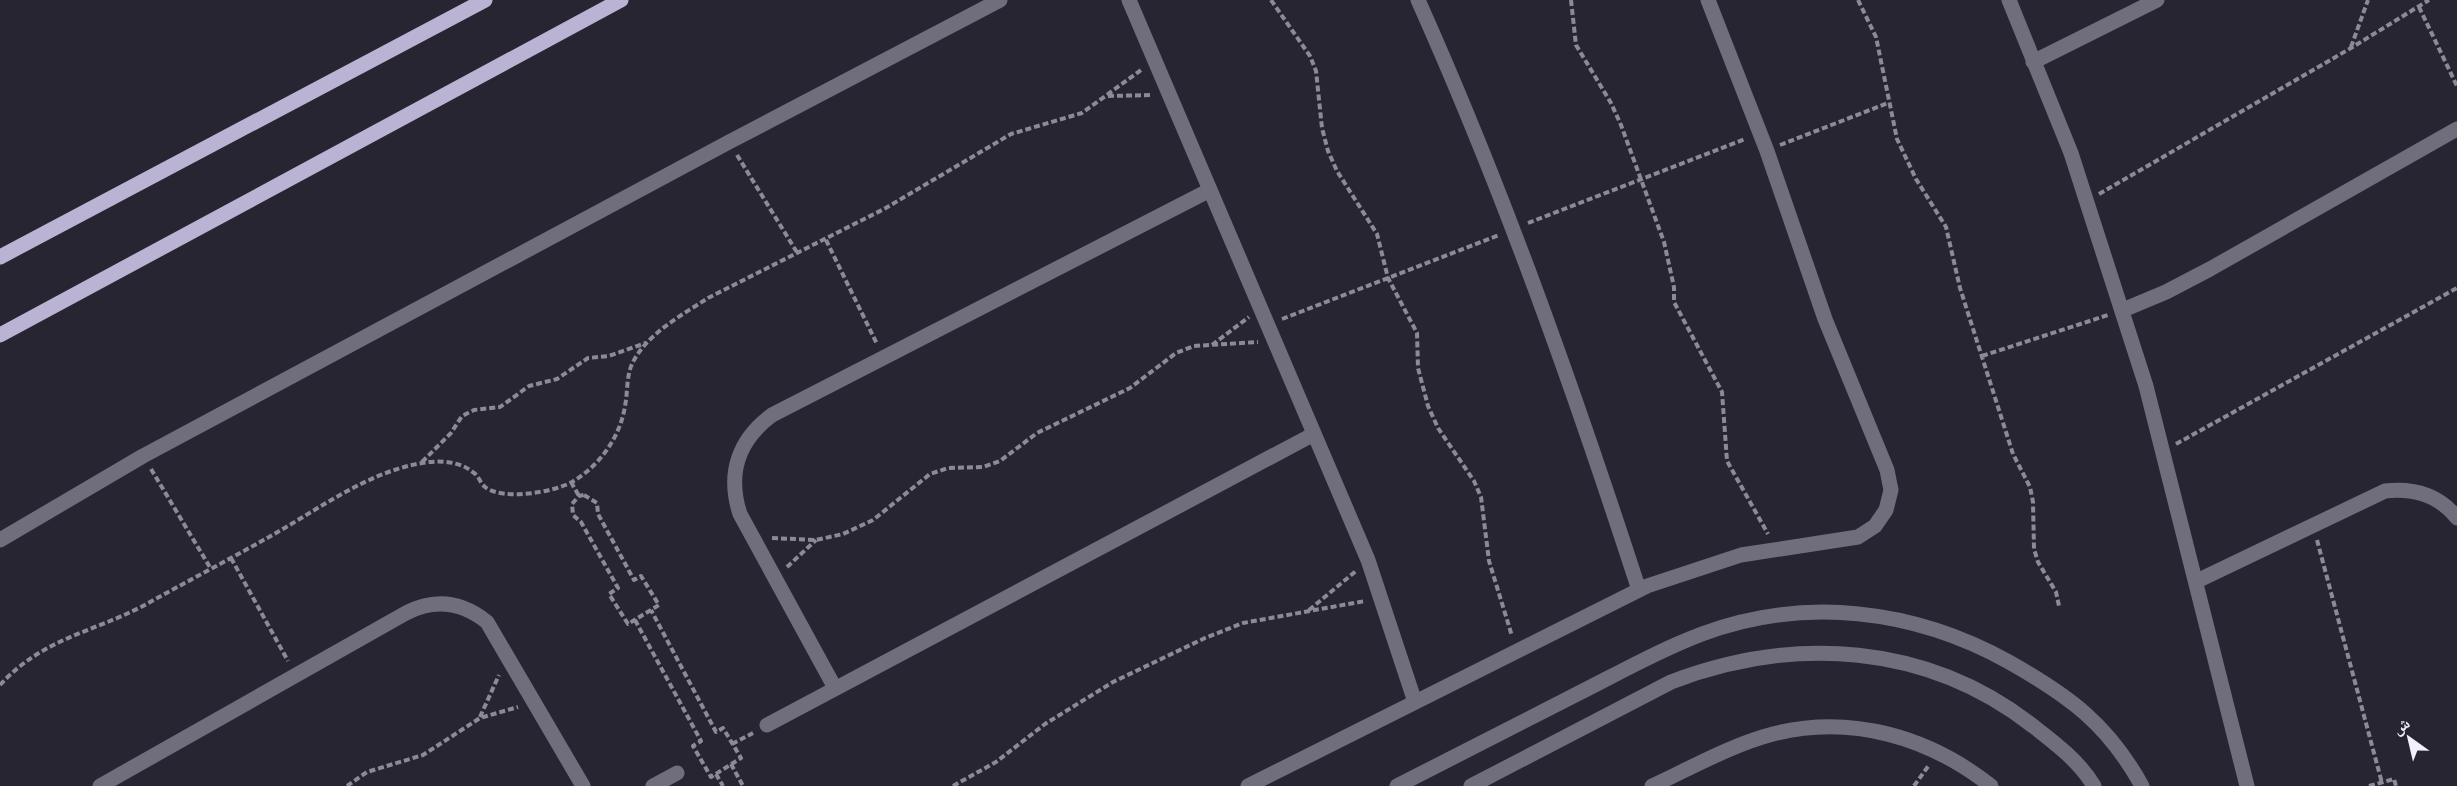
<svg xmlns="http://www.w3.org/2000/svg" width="2457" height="786" viewBox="0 0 2457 786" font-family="'PT Sans Narrow','Noto Naskh Arabic',sans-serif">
<rect width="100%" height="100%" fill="#282533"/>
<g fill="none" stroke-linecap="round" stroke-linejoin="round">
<path stroke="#8d8a96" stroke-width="4" stroke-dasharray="6 3" stroke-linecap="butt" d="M1271,0l39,56 6,15 6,57 6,23 9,20 40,63 11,44 29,55 1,35 10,38 10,22 36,53 7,16 8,64 23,75
M1571,0l5,45 35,58 10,22 43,117 10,45v15l48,90 5,69 41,73
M1858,0l18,37 21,102 19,40 30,48 14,61 53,166 17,33 3,15 1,47 4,13 18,30 3,14
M2419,7l38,79
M2351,47l17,-47
M1108,96l44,-1
M1780,145l108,-42
M737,155l61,99
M2099,194l252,-146 78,-48
M1528,223l217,-84
M826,240l51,104
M1282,319l217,-84
M1212,345l37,-28
M1982,356l126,-41
M2176,444l281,-156
M422,462l29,-29 11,-17 12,-6 26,-3 29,-21 28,-7 31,-21 21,-2 37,-13
M151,469l60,100
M571,482l8,14
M584,495l13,8 1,11 36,66 7,-4 18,29 -31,19 -19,-30 9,-6 -37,-66 -8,-7 -1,-11 7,-8z
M772,538l44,2 27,-6 30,-14 57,-46 18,-6 35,-1 17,-6 37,-28 93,-45 46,-35 18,-7 64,-4
M2317,540l65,243
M231,558l57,103
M787,567l29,-27
M1309,610l47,-39
M635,620l66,121 -8,5 18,31 30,-19 -18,-30 -7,4 -65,-122
M0,685c42,-46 90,-52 141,-78 45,-25 91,-49 135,-74 47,-27 93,-61 146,-70 18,-3 38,-2 52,10 5,3 6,10 11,14 18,14 69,5 87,-5 27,-16 48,-44 53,-76 3,-14 1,-31 8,-44 15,-29 49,-47 75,-64l176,-89 127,-75 71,-21 59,-43
M480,717l19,-42
M732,744l21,-11
M731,764l12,22
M716,774l7,12
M347,786l20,-14 56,-17 57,-37 38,-11
M953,786l43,-24 49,-38 68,-42 92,-44 38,-15 122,-22
M1914,786l15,-21
M2369,786l25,-7 2,7"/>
<path stroke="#706d7d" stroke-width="15" d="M1129,0l239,560 47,142
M1418,0c86,192 156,390 221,590
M2009,0l62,153 75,233 101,400
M2033,62l124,-62
M2123,310l43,-18 44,-23 247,-140
M0,540l143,-84 586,-314 271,-142
M2197,581l188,-90c28,-3 54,4 72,27
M835,688l-95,-174c-13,-40 -2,-74 32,-99l438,-225
M767,725l547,-291
M100,786l306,-173c29,-15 56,-11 81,9l96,164
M653,786l24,-13
M1248,786l399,-200 94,-31 117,-18 17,-11 11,-16 5,-20 -4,-20 -62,-151 -58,-168 -59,-151
M1397,786c60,-31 121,-62 182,-93 40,-20 80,-43 123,-59 102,-38 212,-25 307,28 60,34 99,62 133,124
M1471,786l200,-104c123,-47 256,-39 362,44 22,17 47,36 61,60
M1652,786c39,-18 79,-41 121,-52 78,-20 156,3 218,52"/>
<path stroke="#bab3d4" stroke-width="15" d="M0,257l485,-257
M0,335l621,-335"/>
</g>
<g transform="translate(2409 738) rotate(326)" stroke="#282533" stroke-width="4.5" paint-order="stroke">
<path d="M0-4.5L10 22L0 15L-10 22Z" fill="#f2f0fa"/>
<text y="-9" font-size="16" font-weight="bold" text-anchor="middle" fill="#f2f0fa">ش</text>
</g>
</svg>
